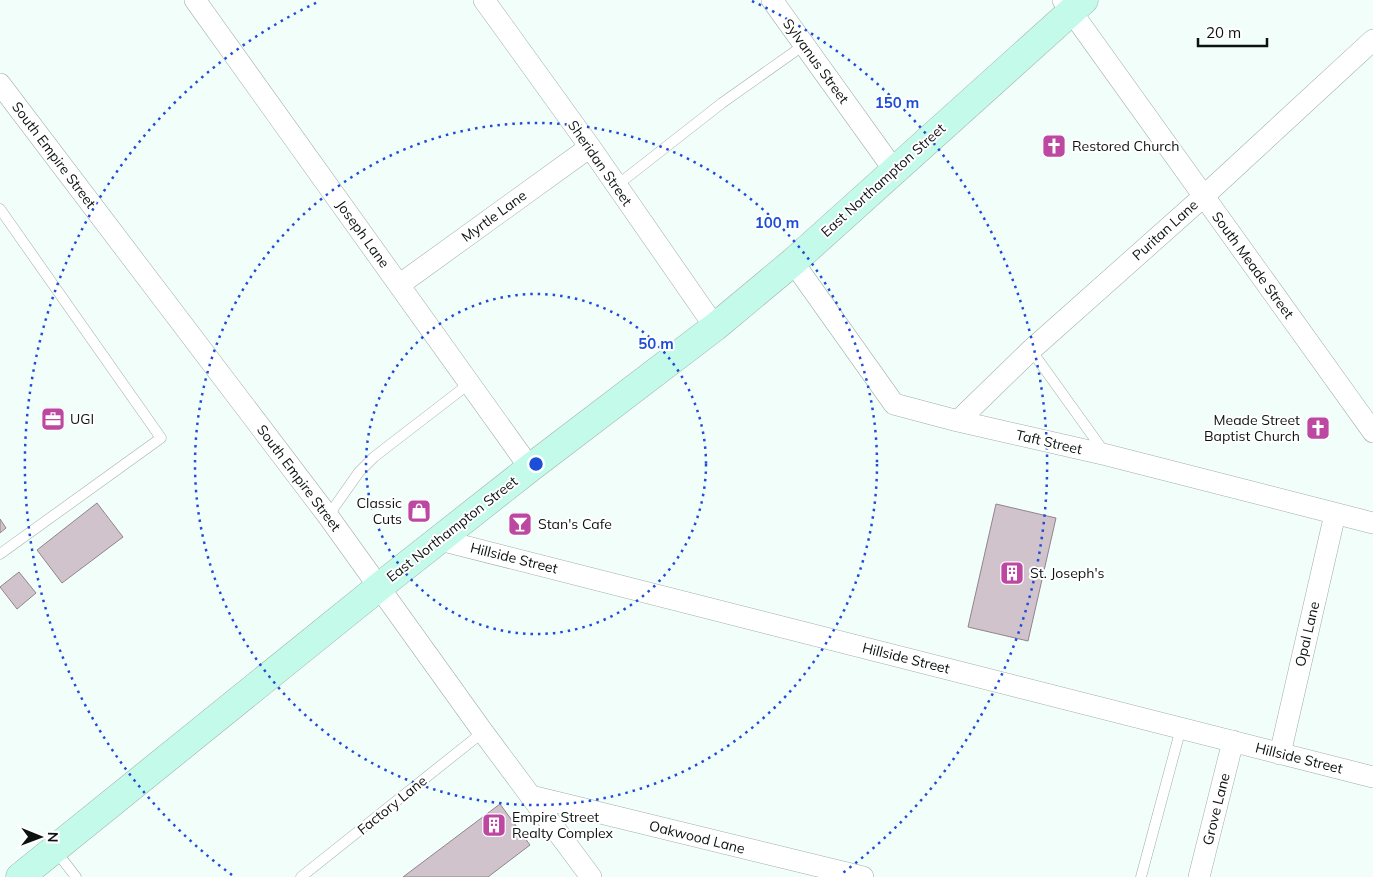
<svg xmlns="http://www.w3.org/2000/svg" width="1373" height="877" viewBox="0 0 1373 877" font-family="Mulish,sans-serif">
<rect width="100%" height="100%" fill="#f2fef9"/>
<path fill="#d0c3cb" stroke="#91848c" d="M97,503l26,34 -61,46 -25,-33z
M996,504l60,14 -28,123 -60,-14z
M0,519l6,9 -6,5z
M19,572l17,21 -19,16 -17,-22z
M500,804l30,41 -42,32h-85z"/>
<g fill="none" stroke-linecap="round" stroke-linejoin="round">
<g stroke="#a0aea8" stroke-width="11">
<path id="lane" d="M616,186l106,-83 82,-58
M0,209l161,229 -161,116
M1031,350l74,103
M328,516l31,-44 15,-15 96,-74
M55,850l21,27
M301,877l182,-145
M1141,877l40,-149"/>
</g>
<g stroke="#a0aea8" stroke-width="22">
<path id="street" d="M195,0l335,468
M484,0l106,147 125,180
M772,0l122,170
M1063,0l310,432
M0,84l328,432 155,216 108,145
M793,262l101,142 64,17 149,34 266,68
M399,285l191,-138
M958,421l73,-71 173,-154 169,-156
M440,540l933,237
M1280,754l55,-240
M531,796l332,81
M1199,877l34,-136"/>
</g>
<g stroke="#a0aea8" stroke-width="29">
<path id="secondary" d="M20,877l359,-290 151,-119 185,-141 78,-65 291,-262"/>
</g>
<use href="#lane" stroke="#fff" stroke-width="10"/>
<use href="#street" stroke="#fff" stroke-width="21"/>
<use href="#secondary" stroke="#c3fae9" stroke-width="28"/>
</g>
<g fill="none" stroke="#1d4ed8" stroke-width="2.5" stroke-dasharray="2.5 5">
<circle cx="536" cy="464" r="170"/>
<circle cx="536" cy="464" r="341"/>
<path d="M232 875A511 511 0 0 1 320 1M752 1A511 511 0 0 1 840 875"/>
</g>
<defs>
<g id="church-square" transform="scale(1.25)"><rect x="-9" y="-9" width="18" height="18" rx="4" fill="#bc48a1" stroke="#fff"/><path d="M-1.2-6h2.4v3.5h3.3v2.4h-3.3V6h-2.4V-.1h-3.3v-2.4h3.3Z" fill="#fff"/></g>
<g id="office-square" transform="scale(1.25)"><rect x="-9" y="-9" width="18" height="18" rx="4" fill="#bc48a1" stroke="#fff"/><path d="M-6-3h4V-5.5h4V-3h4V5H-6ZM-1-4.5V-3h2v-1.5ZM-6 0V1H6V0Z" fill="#fff"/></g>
<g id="shop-square" transform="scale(1.25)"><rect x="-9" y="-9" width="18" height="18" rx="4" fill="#bc48a1" stroke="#fff"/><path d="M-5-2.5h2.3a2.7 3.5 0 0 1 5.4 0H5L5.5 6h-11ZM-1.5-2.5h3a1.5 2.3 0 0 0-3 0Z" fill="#fff"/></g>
<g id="bar-square" transform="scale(1.25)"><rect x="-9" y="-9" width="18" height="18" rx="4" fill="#bc48a1" stroke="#fff"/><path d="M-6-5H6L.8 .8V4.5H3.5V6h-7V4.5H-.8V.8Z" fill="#fff"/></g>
<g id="building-square" transform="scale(1.25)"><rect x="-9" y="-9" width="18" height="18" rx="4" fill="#bc48a1" stroke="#fff"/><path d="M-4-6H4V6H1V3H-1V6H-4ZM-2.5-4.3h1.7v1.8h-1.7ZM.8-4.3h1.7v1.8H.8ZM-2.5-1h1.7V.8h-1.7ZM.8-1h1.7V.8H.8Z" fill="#fff"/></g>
</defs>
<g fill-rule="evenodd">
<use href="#church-square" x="1054" y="146"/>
<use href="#office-square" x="53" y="419"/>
<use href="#church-square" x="1318" y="428"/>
<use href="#shop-square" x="419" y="511"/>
<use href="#bar-square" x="520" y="524"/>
<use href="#building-square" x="1012" y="573"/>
<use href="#building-square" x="494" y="825"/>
</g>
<g text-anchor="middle" stroke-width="4" stroke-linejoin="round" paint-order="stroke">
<g font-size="14" fill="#0d1210" stroke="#fff">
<text transform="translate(816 61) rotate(54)" y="5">Sylvanus Street</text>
<text transform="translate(54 155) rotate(53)" y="5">South Empire Street</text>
<text transform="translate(600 163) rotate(55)" y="5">Sheridan Street</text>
<text transform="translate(883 180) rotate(-42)" y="5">East Northampton Street</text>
<text transform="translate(494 216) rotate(-36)" y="5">Myrtle Lane</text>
<text transform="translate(1165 230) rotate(-42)" y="5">Puritan Lane</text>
<text transform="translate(363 234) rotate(54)" y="5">Joseph Lane</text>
<text transform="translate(1253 265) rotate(54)" y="5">South Meade Street</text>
<text transform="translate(1049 442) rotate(13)" y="5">Taft Street</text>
<text transform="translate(299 478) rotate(53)" y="5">South Empire Street</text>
<text transform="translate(452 529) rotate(-38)" y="5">East Northampton Street</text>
<text transform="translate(514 558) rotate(14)" y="5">Hillside Street</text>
<text transform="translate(1307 634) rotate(-77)" y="5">Opal Lane</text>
<text transform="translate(906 658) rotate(14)" y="5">Hillside Street</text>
<text transform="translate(1299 758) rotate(14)" y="5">Hillside Street</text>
<text transform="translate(392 805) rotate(-39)" y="5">Factory Lane</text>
<text transform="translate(1216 809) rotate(-76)" y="5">Grove Lane</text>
<text transform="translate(697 837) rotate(14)" y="5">Oakwood Lane</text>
</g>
<g font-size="14" fill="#0d1210" stroke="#fff" text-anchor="start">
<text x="1072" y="151">Restored Church</text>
<text x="70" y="424">UGI</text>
<text x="1300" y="425" text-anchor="end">Meade Street<tspan x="1300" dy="16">Baptist Church</tspan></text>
<text x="402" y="508" text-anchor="end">Classic<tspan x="402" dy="16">Cuts</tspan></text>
<text x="538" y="529">Stan's Cafe</text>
<text x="1030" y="578">St. Joseph's</text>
<text x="512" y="822">Empire Street<tspan x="512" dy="16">Realty Complex</tspan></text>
</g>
</g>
<circle cx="536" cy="464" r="8" fill="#1d4ed8" stroke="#fff" stroke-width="2.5"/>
<g font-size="15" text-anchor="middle" font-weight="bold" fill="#1d4ed8" stroke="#fff" stroke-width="4" stroke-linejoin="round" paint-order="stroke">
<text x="897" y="108">150 m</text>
<text x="777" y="228">100 m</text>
<text x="656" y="349">50 m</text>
</g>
<g transform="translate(40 837) rotate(91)" stroke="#ffffff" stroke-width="4" paint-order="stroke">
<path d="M0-4L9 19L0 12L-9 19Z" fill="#0d1210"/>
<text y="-8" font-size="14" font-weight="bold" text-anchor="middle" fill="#0d1210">N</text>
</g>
<path d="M1198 38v8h69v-8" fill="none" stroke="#0d1210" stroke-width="2.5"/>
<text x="1206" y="38" font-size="15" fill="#0d1210" stroke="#ffffff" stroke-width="4" paint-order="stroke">20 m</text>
</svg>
